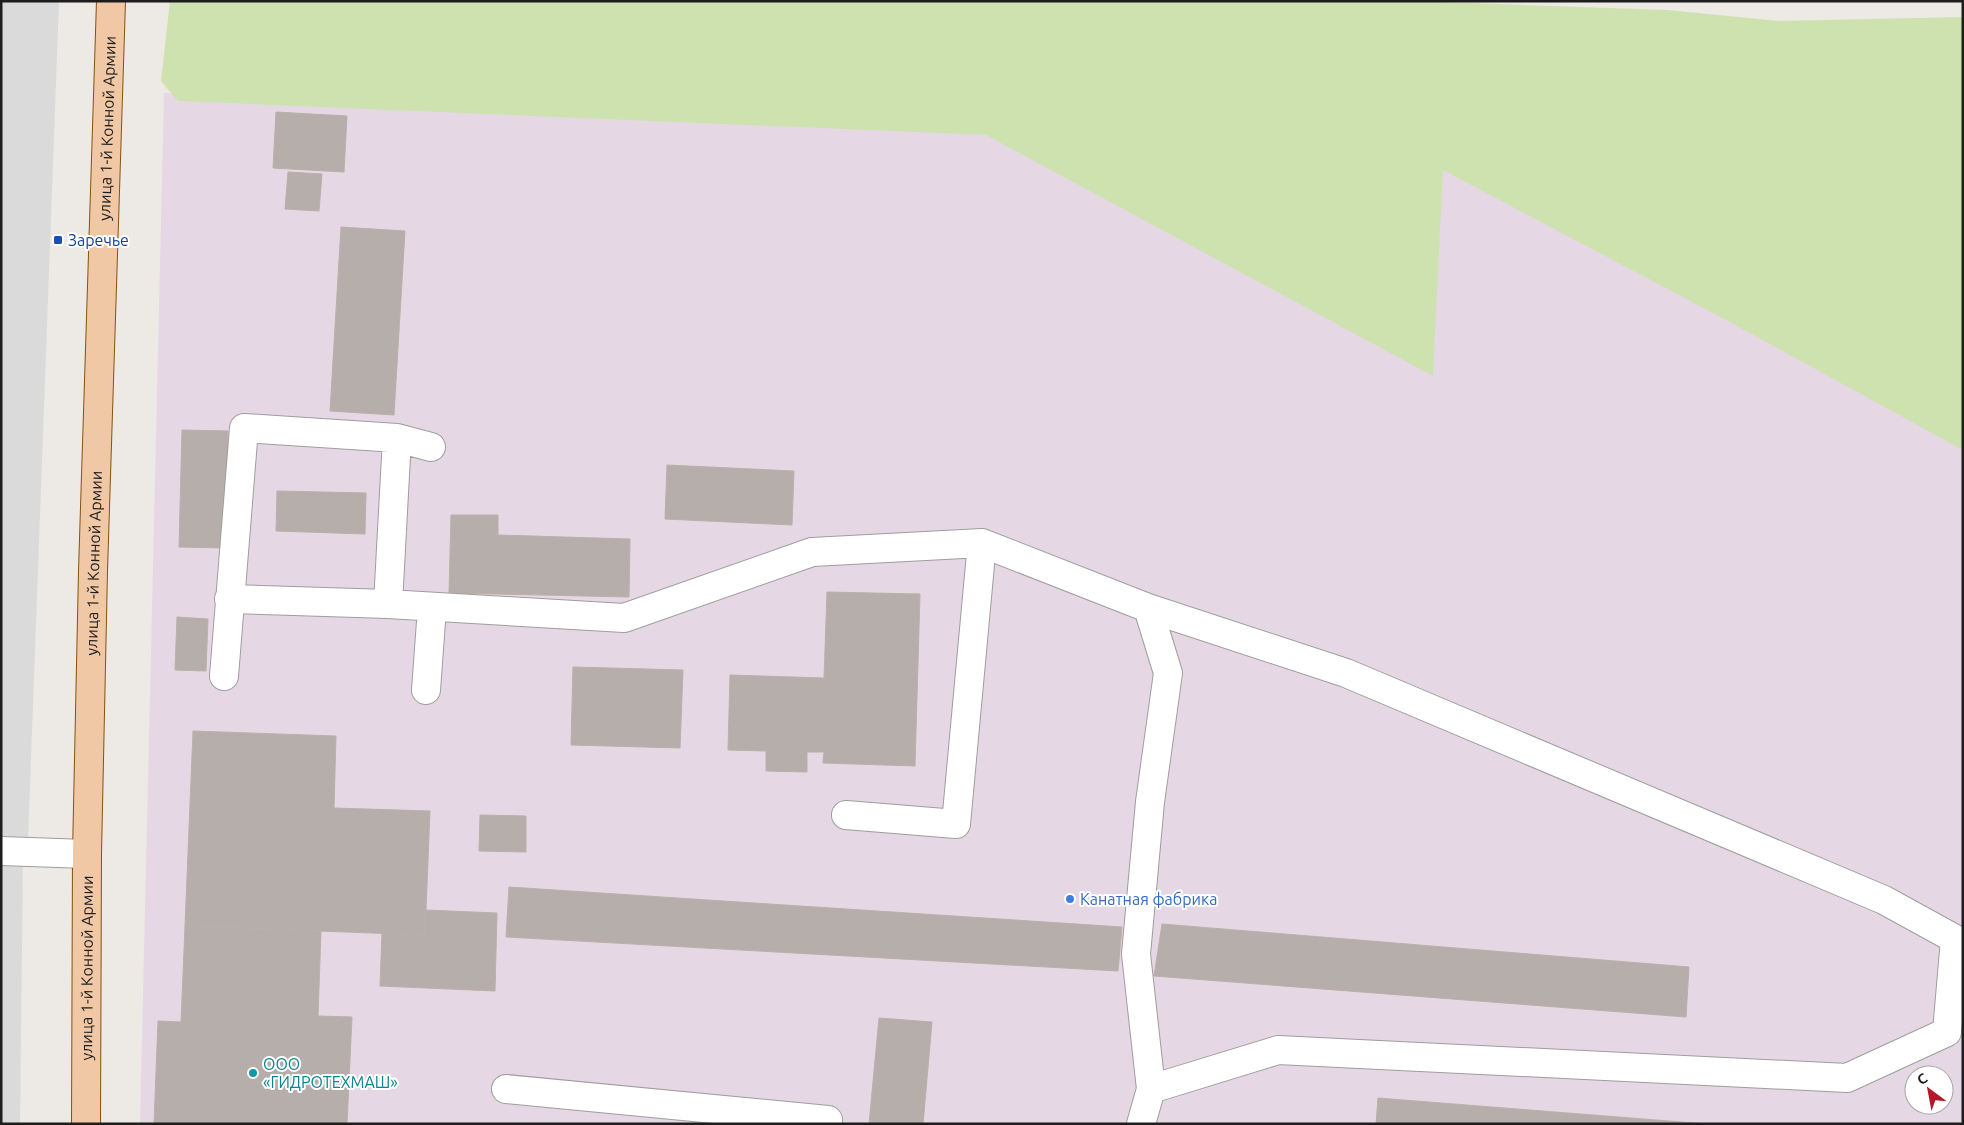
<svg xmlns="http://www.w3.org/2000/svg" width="1964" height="1125" viewBox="0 0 1964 1125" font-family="Ubuntu,sans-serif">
<rect width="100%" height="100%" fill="#ede9e4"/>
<path fill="#dbdadb" d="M1,1h58l-31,839 -27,1z
M23,859l-3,265h-19v-264z"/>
<path fill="#e6d7e5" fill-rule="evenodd" d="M164,93l845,32 426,29 528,261v709h-1823zM1914,1075h30v30h-30z"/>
<path fill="#cee2b0" d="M170,1h1243l254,9 112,11 184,-4v433l-235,-129 -285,-151 -10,206 -447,-241 -808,-34 -17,-20z"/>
<path fill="#b6aeaa" stroke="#bdafa8" d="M276,112l71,4 -3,56 -71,-4z
M288,172l34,2 -3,37 -34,-2z
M341,227l64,4 -11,184 -64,-4z
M182,430l46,1 -3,117 -46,-1z
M667,465l127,6 -2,54 -127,-6z
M277,491l89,2 -1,41 -89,-3z
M451,515h47v20l132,4 -1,58 -180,-4z
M827,592l93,2 -5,172 -92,-3 1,-11h-17v20l-41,-1v-20l-38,-1 2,-75 94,3z
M177,617l31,2 -2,52 -31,-1z
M573,667l110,3 -3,78 -109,-3z
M193,731l143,5 -2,72 96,3 -5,124 -240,-9z
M480,815l46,1v36l-47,-1z
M509,887l613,40 -4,44 -612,-34z
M425,910l72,3 -2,78 -115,-5 2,-53 43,2z
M1162,924l527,43 -3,50 -532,-41z
M185,926l136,5 -3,85 34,1 -5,107h-193l4,-103 23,1z
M879,1018l53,4 -9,102h-54z
M1378,1098l329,26h-331z"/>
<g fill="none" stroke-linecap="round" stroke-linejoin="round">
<g stroke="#9e9e9e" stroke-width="30">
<path id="minor" d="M229,599l159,5 236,14 188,-66 170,-9 166,65 198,65 538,227 71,39 -8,93 -100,46 -569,-28 -127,39
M388,604l9,-166
M224,676l20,-248 153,10 34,9
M426,690l6,-82
M846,815l110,9 26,-281
M1,851l86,3
M506,1089l322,31v4
M1141,1124l10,-35 -15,-135 14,-152 18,-129 -20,-65"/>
</g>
<g stroke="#865210" stroke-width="30">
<g id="major">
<path id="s1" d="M86,1124l1,-270 6,-283 18,-570"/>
</g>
</g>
<use href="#minor" stroke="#fff" stroke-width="28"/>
<use href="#major" stroke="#f1c8a5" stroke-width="28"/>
</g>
<rect fill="#1a4fb4" stroke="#fff" stroke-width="2" x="53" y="235" width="10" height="10" rx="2.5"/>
<circle fill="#3f7fe0" stroke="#fff" stroke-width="2" cx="1070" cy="899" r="5"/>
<circle fill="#0f9aa8" stroke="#fff" stroke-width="2" cx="253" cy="1073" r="5"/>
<g text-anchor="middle" stroke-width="4" stroke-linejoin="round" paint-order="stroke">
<g font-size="16" fill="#1d1d1d" stroke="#fff">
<text dy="6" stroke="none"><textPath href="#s1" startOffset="996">улица 1-й Конной Армии</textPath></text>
<text dy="6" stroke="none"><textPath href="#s1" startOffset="561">улица 1-й Конной Армии</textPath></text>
<text dy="6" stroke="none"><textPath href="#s1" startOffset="156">улица 1-й Конной Армии</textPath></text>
</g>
<g font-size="16" fill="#164399" stroke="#fff" text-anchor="start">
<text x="68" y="246">Заречье</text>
</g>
<g font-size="16" fill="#366cbe" stroke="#fff" text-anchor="start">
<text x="1080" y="905">Канатная фабрика</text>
</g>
<g font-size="16" fill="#0d838f" stroke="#fff" text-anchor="start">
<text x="263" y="1070">ООО<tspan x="263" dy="18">«ГИДРОТЕХМАШ»</tspan></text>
</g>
</g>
<rect width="1964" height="1125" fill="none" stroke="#1d1d1d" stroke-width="5"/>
<g transform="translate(1929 1090) rotate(328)"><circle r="24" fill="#ffffff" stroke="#a5a5a5"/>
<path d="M0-4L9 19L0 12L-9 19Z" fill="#b51628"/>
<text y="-8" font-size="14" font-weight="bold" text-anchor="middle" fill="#1d1d1d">С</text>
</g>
</svg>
